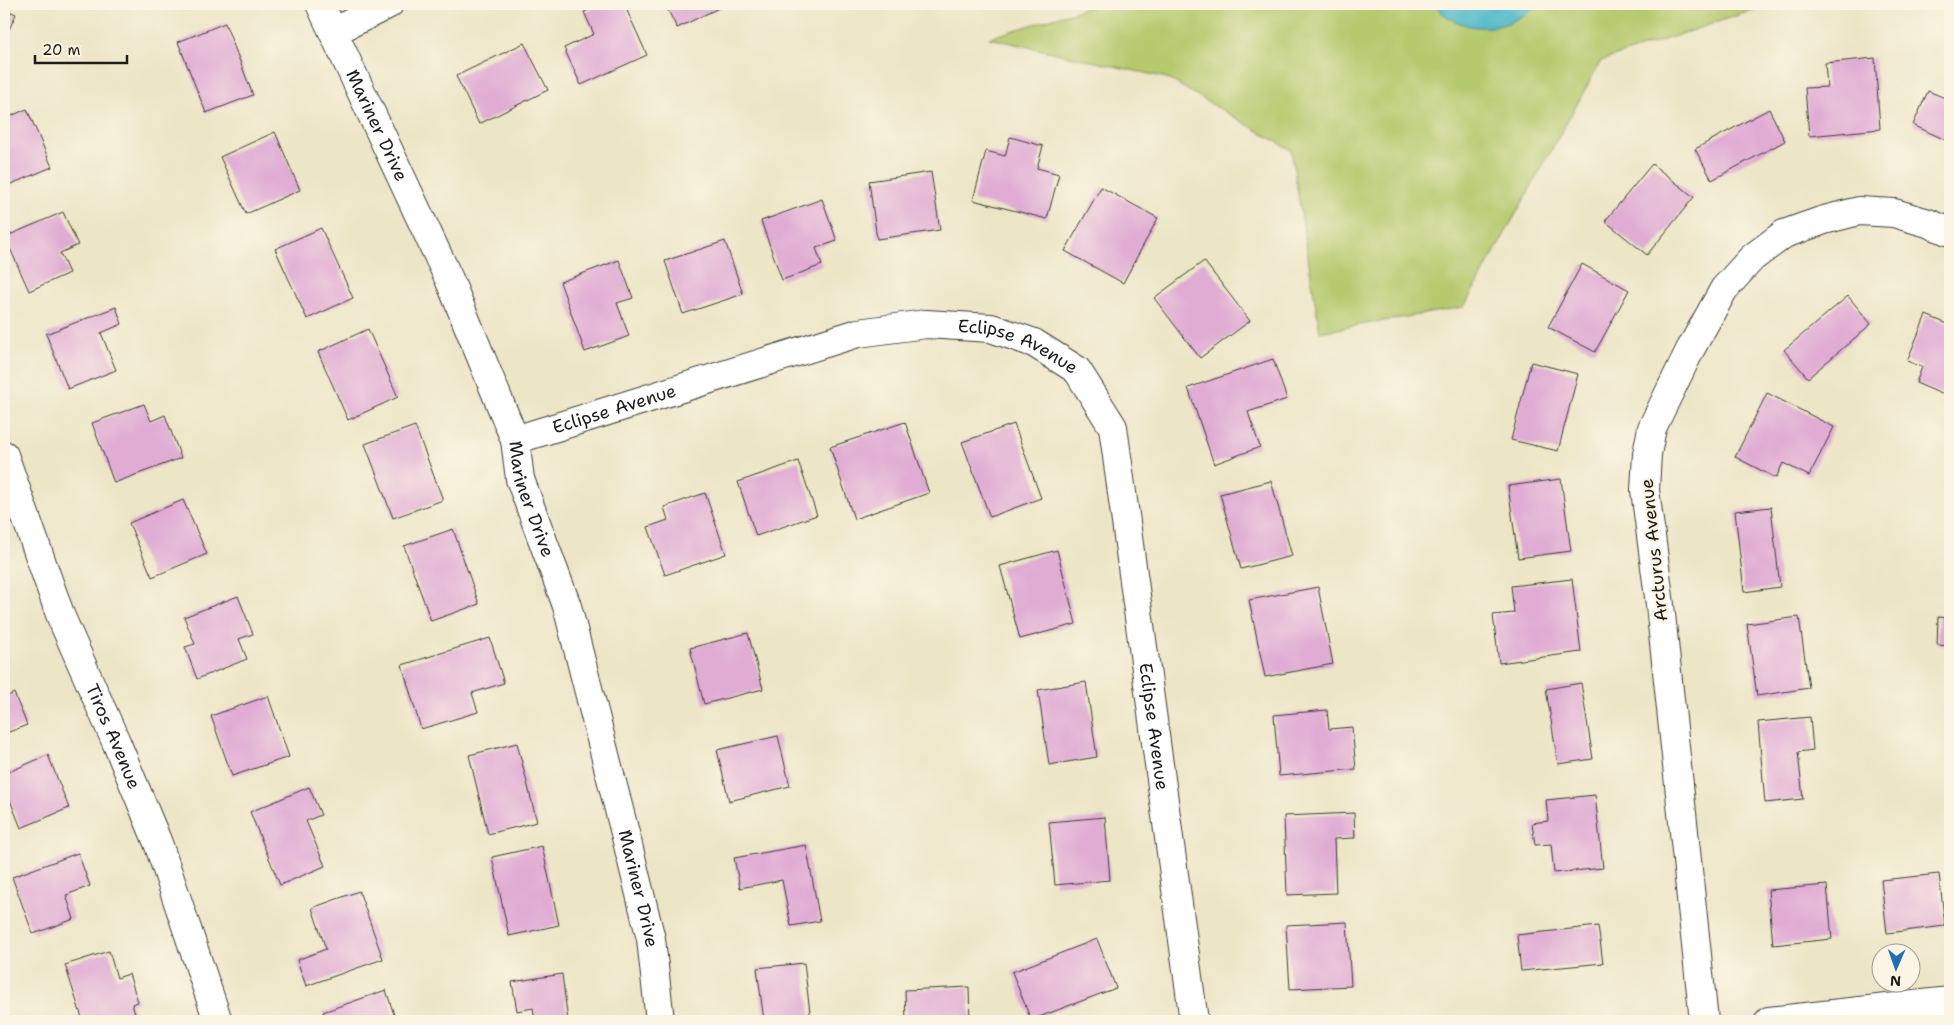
<svg xmlns="http://www.w3.org/2000/svg" width="1954" height="1025" viewBox="0 0 1954 1025" font-family="'Shantell Sans',sans-serif">
<rect width="100%" height="100%" fill="#fcf5e5"/>
<filter id="ink" filterUnits="userSpaceOnUse"><feTurbulence type="fractalNoise" baseFrequency=".02" numOctaves="2"/><feDisplacementMap in="SourceGraphic" scale="10" xChannelSelector="R" yChannelSelector="G"/><feConvolveMatrix kernelMatrix="1 2 1 2 8 2 1 2 1" color-interpolation-filters="sRGB"/></filter>
<filter id="wash" filterUnits="userSpaceOnUse"><feTurbulence type="fractalNoise" baseFrequency=".0096" numOctaves="4" result="noise"/><feDisplacementMap in="SourceGraphic" scale="20" xChannelSelector="R" yChannelSelector="G"/><feGaussianBlur stdDeviation="1.12" result="paint"/><feColorMatrix in="noise" values="0 0 0 0 0 0 0 0 0 0 0 0 0 0 0 0 0 1.4 0 .05"/><feComposite in="paint" operator="in"/></filter>
<g filter="url(#wash)">
<rect width="100%" height="100%" fill="#ece5c6"/>
<path fill="#b5c96d" stroke="#687244" d="M1099,4h672l-170,57 -137,246 -144,25 -29,-182 -124,-72 -178,-40z"/>
<path fill="#4bb7c7" stroke="#346a72" d="M1434,4h109c-11,6 -23,14 -35,19 -25,10 -58,3 -74,-19z"/>
<g id="blocks">
<path fill="#e0acd4" d="M602,4h22l23,51 -66,30 -17,-37 30,-14 -10,-22z
M665,4h62l-50,24z
M4,9l12,5 -12,27z
M225,23l28,72 -47,18 -28,-71z
M524,43l24,47 -69,34 -23,-48z
M1875,58l5,71 -71,7 -4,-48 22,-1 -2,-24z
M1928,91l22,9v42l-37,-17z
M27,109l25,58 -48,20v-68z
M1769,109l16,32 -73,39 -17,-31z
M275,132l25,58 -54,24 -26,-57z
M1010,137l33,9 -6,22 22,6 -12,45 -74,-19 13,-49 19,5z
M1652,164l42,33 -47,58 -42,-34z
M931,172l9,58 -63,9 -8,-58z
M1101,187l57,31 -35,65 -58,-32z
M822,199l15,42 -21,7 6,17 -40,15 -21,-59z
M63,212l15,33 -18,8 9,20 -40,18 -24,-54z
M321,228l32,70 -46,21 -32,-70z
M725,241l18,53 -60,20 -18,-53z
M619,260l14,38 -16,5 12,33 -44,16 -25,-70z
M1204,261l46,60 -50,37 -46,-60z
M1582,264l47,26 -34,62 -47,-25z
M1848,296l23,28 -63,54 -24,-28z
M116,307l6,17 -21,9 15,37 -48,19 -22,-55z
M1926,315l24,10v56l-6,14 -28,-12 6,-16 -15,-6z
M368,329l30,68 -50,23 -30,-68z
M1273,359l14,40 -39,13 12,35 -46,17 -26,-76z
M1531,362l47,12 -20,77 -47,-11z
M1767,393l67,34 -25,49 -26,-13 -7,15 -41,-21z
M144,404l7,17 14,-6 16,43 -67,25 -22,-60z
M905,422l24,71 -75,26 -24,-72z
M1014,424l27,74 -51,19 -28,-75z
M415,426l28,74 -50,18 -28,-74z
M798,461l19,54 -61,21 -18,-54z
M1561,479l10,72 -53,7 -10,-72z
M1271,481l21,75 -51,13 -21,-75z
M705,493l21,61 -61,21 -17,-48 20,-7 -4,-13z
M183,500l24,54 -55,23 -23,-54z
M1771,507l9,80 -36,5 -9,-81z
M453,529l26,75 -48,17 -27,-75z
M1057,550l19,74 -56,15 -20,-73z
M1572,579l9,73 -82,11 -6,-48 21,-2 -3,-27z
M1318,587l15,77 -68,13 -16,-77z
M238,596l15,38 -14,5 8,20 -50,20 -12,-32 10,-3 -11,-27z
M1799,617l10,71 -52,8 -10,-72z
M1938,617l12,1v28l-13,-1z
M748,633l15,56 -59,15 -14,-56z
M490,638l14,45 -32,10 6,19 -57,17 -19,-64z
M1086,682l11,75 -48,8 -11,-75z
M1581,683l12,76 -35,5 -12,-75z
M14,693l13,32 -23,9v-36z
M268,696l21,61 -57,19 -21,-60z
M1327,710l2,19 23,-2 4,42 -77,7 -5,-61z
M1810,717l3,33 -15,2 5,47 -38,4 -7,-81z
M778,736l12,50 -61,15 -12,-51z
M517,743l20,79 -49,12 -19,-79z
M48,755l21,53 -48,20 -17,-43v-11z
M309,787l12,28 -15,6 19,45 -45,19 -30,-73z
M1595,795l8,73 -49,5 -3,-29 -16,1 -3,-22 16,-2 -2,-21z
M1354,813l1,25 -21,1 2,54 -49,2 -3,-79z
M1105,817l5,63 -55,5 -6,-63z
M806,845l14,76 -29,5 -9,-46 -42,8 -6,-30z
M542,846l17,79 -50,11 -17,-79z
M78,853l12,33 -24,9 8,24 -41,15 -21,-57z
M1939,874l6,52 -58,7 -6,-53z
M1827,885l5,54 -59,6 -5,-55z
M359,891l24,68 -77,27 -9,-26 29,-11 -14,-41z
M1347,922l4,64 -61,3 -4,-64z
M1598,926l5,37 -82,8 -4,-36z
M1097,939l19,49 -85,32 -19,-48z
M109,951l8,27 12,-4 9,28 -6,2 5,17h-54l-18,-56z
M804,963l7,58h-47l-7,-53z
M562,974l6,47h-33l-2,-13 -16,3 -5,-29z
M969,987l1,34h-64l-1,-31z
M386,990l10,31h-69l-4,-9z"/>
</g>
</g>
<g filter="url(#ink)">
<use href="#blocks" fill-opacity="0" stroke="#3b3a36" stroke-width="1"/>
<g fill="none" stroke-linecap="round" stroke-linejoin="round">
<g stroke="#3b3a36" stroke-width="30">
<g id="minor">
<path id="s1" d="M320,4l129,275 66,161 5,39 47,127 58,227 26,106 9,82"/>
<path d="M333,32l56,-28"/>
<path id="s2" d="M515,440l343,-107 68,-9 65,4 43,15 43,27 36,57 81,594"/>
<path id="s3" d="M4,455l57,162 56,127 41,99 60,178"/>
<path d="M1704,1021l-44,-416 -15,-115 2,-36 5,-26 38,-78 34,-61 28,-31 32,-24 40,-14 35,-9 35,2 34,10 22,9"/>
<path d="M1769,1021l181,-20"/>
</g>
</g>
<use href="#minor" stroke="#fff" stroke-width="28"/>
</g>
</g>
<g text-anchor="middle" stroke-width="5" stroke-linejoin="round" paint-order="stroke">
<g font-size="18" fill="#1c1c1c" stroke="#fcf5e5">
<text dy="6" stroke="none"><textPath href="#s1" startOffset="134">Mariner Drive</textPath></text>
<text dy="6" stroke="none"><textPath href="#s2" startOffset="524">Eclipse Avenue</textPath></text>
<text dy="6" stroke="none"><textPath href="#s2" startOffset="104">Eclipse Avenue</textPath></text>
<text dy="6" stroke="none"><textPath href="#s1" startOffset="539">Mariner Drive</textPath></text>
<text transform="translate(1654 550) rotate(-96)" y="6">Arcturus Avenue</text>
<text dy="6" stroke="none"><textPath href="#s2" startOffset="959">Eclipse Avenue</textPath></text>
<text dy="6" stroke="none"><textPath href="#s3" startOffset="302">Tiros Avenue</textPath></text>
<text dy="6" stroke="none"><textPath href="#s1" startOffset="944">Mariner Drive</textPath></text>
</g>
</g>
<rect width="1954" height="1025" fill="none" stroke="#fcf5e5" stroke-width="20"/>
<g transform="translate(1896 968) rotate(182)"><circle r="24" fill="#fcf5e5" stroke="#a29e95"/>
<path d="M0-4L9 19L0 12L-9 19Z" fill="#1f6fb2"/>
<text y="-8" font-size="14" font-weight="bold" text-anchor="middle" fill="#1c1c1c">N</text>
</g>
<path d="M35 55v8h92v-8" fill="none" stroke="#1c1c1c" stroke-width="2.5"/>
<text x="42" y="55" font-size="15" fill="#1c1c1c" stroke="#fcf5e5" stroke-width="4" paint-order="stroke">20 m</text>
</svg>
